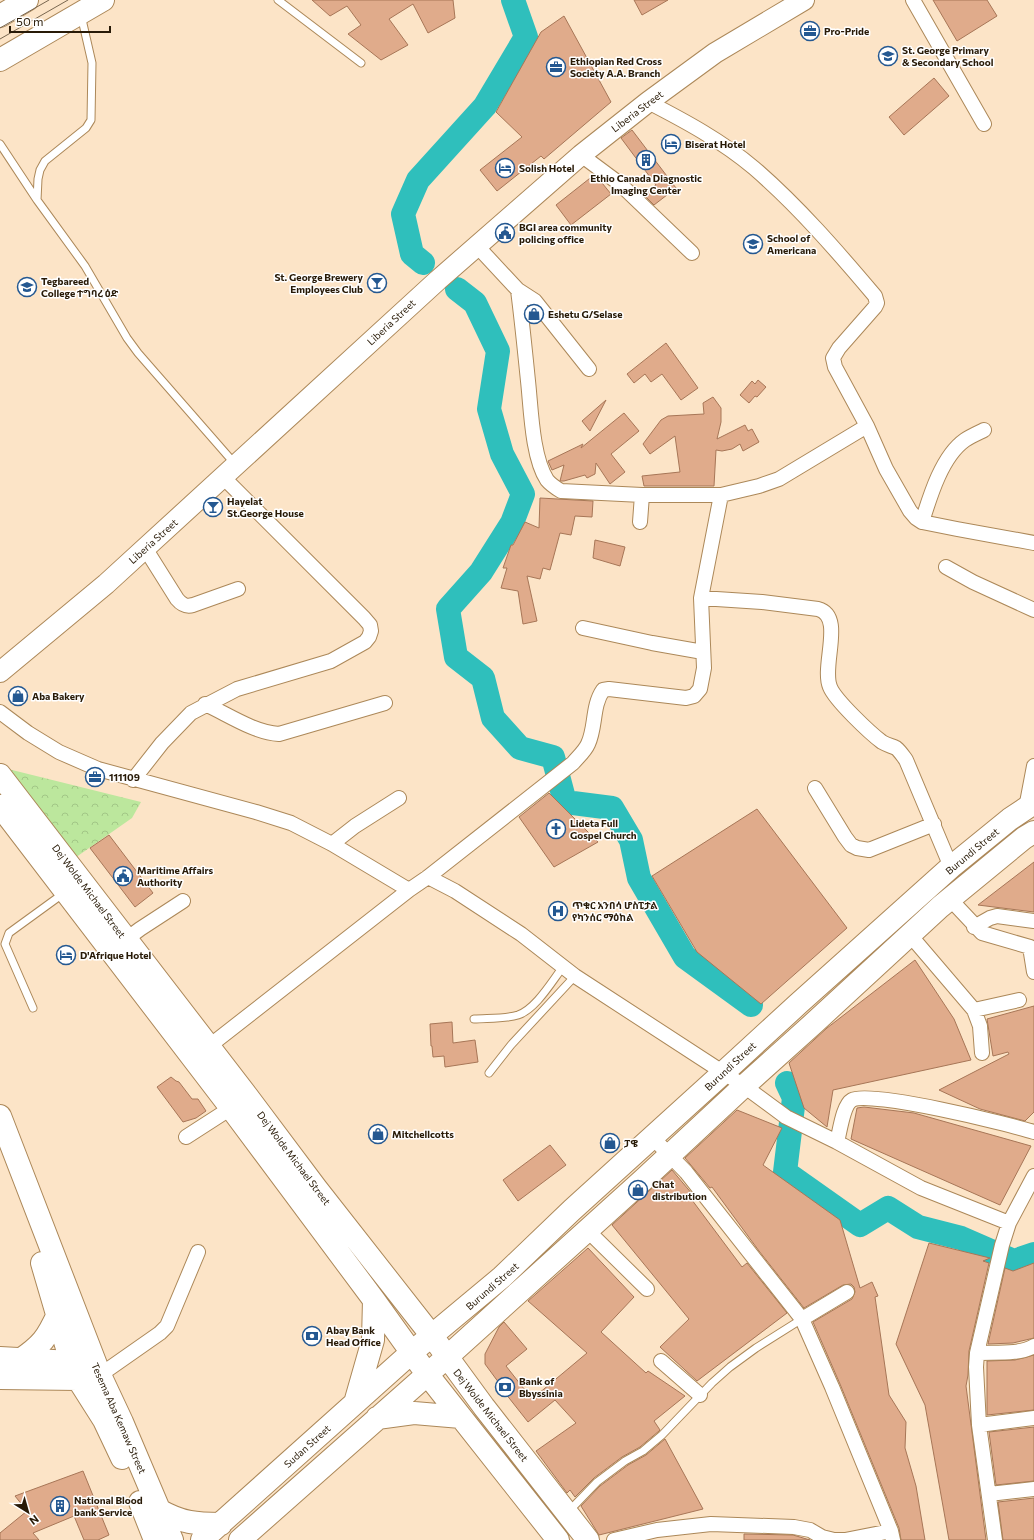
<svg xmlns="http://www.w3.org/2000/svg" width="1034" height="1540" viewBox="0 0 1034 1540" font-family="Commissioner,'Noto Sans Ethiopic',sans-serif">
<defs>
<pattern id="park-crowns" width="20" height="18" patternUnits="userSpaceOnUse"><rect width="20" height="18" fill="#bce79d"/><path d="M2 6a3 3 0 1 1 6 0M12 15a3 3 0 1 1 6 0" fill="none" stroke="#a2c686"/></pattern>
</defs>
<rect width="100%" height="100%" fill="#fce4c7"/>
<path fill="url(#park-crowns)" d="M0,767l141,35 -9,16 -60,42z"/>
<g fill="none" stroke-linecap="round" stroke-linejoin="round">
<path stroke="#2fbfbc" stroke-width="24" d="M423,263l-11,-9 -9,-40 15,-34 67,-74 41,-69 -13,-37
M457,289l18,14 23,48 -9,58 13,45 21,40 -11,29 -31,49 -33,37 8,48 27,21 10,40 27,30 33,9 12,45 47,6 19,32 8,38 46,79 66,48
M787,1083l7,15 -9,74 75,53 28,-17 30,19 43,11 53,23 20,-7"/>
</g>
<path fill="#e0ab8b" stroke="#a77657" d="M312,0h141l2,18 -27,15 -15,-29 -24,15 19,26 -27,15 -33,-26 13,-9 -14,-19 -17,10z
M634,0h34l-26,15z
M933,0h54l10,16 -40,25z
M564,16l47,86 -67,57 -3,-3 -44,35 -17,-21 42,-33 -26,-25 45,-80z
M934,78l15,18 -45,39 -15,-18z
M632,130l44,58 -22,17 -11,-11 13,-9 -35,-47z
M594,175l4,3 13,16 -40,31 -15,-20z
M666,343l32,45 -17,12 -19,-26 -11,8 -6,-8 -11,9 -7,-9z
M758,380l8,7 -9,10 -2,-1 -6,7 -9,-8 12,-14 3,3z
M713,397l8,11v14l-4,17 28,-14 3,6 4,-2 7,13 -16,9 -3,-7 -8,5 -10,2 -6,-1 -2,36h-70l-2,-10 38,-4 -5,-36 -25,18 -7,-10 18,-24 7,-4 36,-2 -1,-11z
M606,400l-16,31 -8,-10z
M624,413l15,18 -28,23 14,18 -15,12 -14,-21 -1,11 -8,4 -2,-3 -21,6h-4l4,-16 -12,5 -4,-9 35,-17 -2,4z
M540,498l53,3 -1,16 -17,-1 -4,19 -11,-2 -10,37 -7,-2 -3,11 -13,-3 10,45 -14,3 -5,-33 -17,-3 6,-20h-4l8,-23h2l12,-23 14,6z
M595,540l30,7 -5,19 -27,-8z
M549,793l49,49 -44,25 -35,-50z
M757,809l90,119 -86,76 -64,-52 -45,-76z
M109,835l44,58 -18,14 -45,-59z
M1034,862v50l-56,-7z
M915,960l39,59 17,41 -138,30 -6,37 -23,-19 -15,-45 38,-35z
M1034,1006v106l-9,9 -45,-12 -41,-19 70,-36 -1,-2 -15,4 -6,-37z
M452,1022l1,21 22,-3 3,22 -33,5 -1,-11 -11,1 -1,-11h-1l-1,-22z
M171,1077l5,4 3,1 13,17h6l8,12 -10,7 -13,4 -26,-35z
M864,1107l50,6 117,33 -31,59 -149,-66 6,-31z
M737,1110l45,18 -19,37 77,55 20,68 12,-6 6,14 -3,1 14,98 17,27 -1,26 11,38 9,54h-24l-2,-12 -59,-144 -27,-62 39,-23 3,-7 -1,-5 -3,-3 -8,1 -39,23 -45,-57 -47,-64 -2,1 -25,-30z
M550,1145l16,20 -48,36 -15,-21z
M672,1170l21,25 -4,1 53,71 5,-4 40,50 -90,68 -37,-34 29,-28 -77,-94z
M929,1243l61,15 -7,3 6,2 -20,88 -1,24 -2,11 20,154h-37l-24,-135 -29,-61z
M588,1248l46,49 -33,35 45,41 2,-2 37,25 -31,25 6,9 -1,1 -19,16 -18,10 -28,21 -19,19 -5,-7 -3,3 -31,-42 40,-28 -21,-23 -27,22 -30,-38 1,-1 -14,-19v-10l14,-27 5,-5 23,27 -21,17 26,33 55,-46 -59,-52z
M1034,1263v75l-21,5 -25,1 17,-76 8,3z
M1034,1355v55l-47,5v-54l28,-1z
M1034,1427v54l-38,4 -7,-53z
M665,1439l38,70 -104,26 -18,-29 19,-20 28,-21 18,-10z
M83,1471l26,64 -11,5h-14l-10,-24 -41,17 6,7h-39v-7l27,-22 -12,-15z
M1034,1498v42h-31l-5,-38z
M744,1534l49,1 17,5h-66z"/>
<g fill="none" stroke-linecap="round" stroke-linejoin="round">
<g stroke="#ac8859" stroke-width="9">
<path id="lane" d="M278,0l83,63
M81,15l11,48 -1,57 -5,8 -41,33 -5,9 -2,9 -1,21 48,66 42,72 11,15 97,111
M0,144l37,56
M33,1008l-28,-64 4,-11 55,-40
M474,1019c15,-1 31,0 44,-4 18,-6 34,-34 45,-48
M489,1073l22,-28 64,-69
M569,1511l28,-29 28,-21 18,-10 19,-16 50,-52 18,-16 26,-19 46,-29"/>
</g>
<g stroke="#ac8859" stroke-width="16">
<path id="street" d="M913,0l71,124
M648,102c37,19 74,39 106,66 44,38 83,83 121,128l2,7 -2,4 -36,41 -6,10 2,9 32,59 19,43 24,42 6,7 6,4 35,7 77,14
M581,155l39,29 72,69
M477,246l41,44 17,11 54,68
M518,290c4,31 7,61 10,91 3,27 4,76 19,99 4,5 9,8 14,11l81,4h79l38,-9 20,-7 88,-53
M640,522l2,-27
M922,522c8,-26 20,-66 43,-82 6,-4 13,-7 19,-10
M145,548l32,51c5,6 9,8 16,6l45,-16
M946,567l27,15 61,28
M701,598l61,4 56,7c27,7 3,57 12,78 5,13 40,46 52,55 5,3 10,4 14,6 4,3 7,8 10,12l45,107
M583,628l69,15 51,9
M205,704c24,11 48,28 74,30l106,-31
M0,712l28,21 31,19 39,17 158,43 35,11 41,21 77,46
M133,780l29,-37 29,-30 46,-24 94,-28 34,-19 4,-5 2,-6 -1,-6 -6,-7 -141,-141
M815,788l30,49 6,8 6,3 12,2 65,-26
M1026,808l8,-42
M332,844l23,-18 44,-28
M428,877l27,14 66,43 54,42 169,110 42,31 51,25 84,46 88,35
M950,899l32,34 48,14 4,25
M974,927l16,-9 7,-2 37,5
M910,935l64,75 6,16 2,27
M120,944l20,-15 43,-28
M974,1010l45,-10
M203,1051l206,-161 19,-13 145,-114c5,-6 12,-12 15,-19 8,-17 4,-38 15,-54l6,-1 77,9 8,-2 6,-7 4,-21 -3,-70 20,-103
M186,1137l45,-29
M652,1137l34,35 116,147 30,68 59,144 2,9
M837,1142c3,-11 6,-37 15,-42 18,-10 157,24 182,32
M587,1230l60,59
M802,1319l45,-27
M977,1353c18,-1 42,2 57,-7
M661,1361l39,34
M100,1375l60,-42 7,-7 31,-74
M979,1425l55,-7
M989,1494l45,-5
M614,1540l43,-10 54,-6 83,3 16,3 12,7 12,3h11
M845,1540l46,-9
M995,1540l-16,-115 -3,-58 1,-14 25,-108 7,-22 25,-47"/>
</g>
<g stroke="#ac8859" stroke-width="22">
<path id="secondary" d="M0,672l106,-88 332,-304 143,-125 67,-53 67,-49 89,-53"/>
</g>
<g stroke="#ac8859" stroke-width="24">
<path id="primary" d="M0,16l27,-16
M0,60l103,-60
M0,775l247,321 69,92 116,148 52,71 104,133
M0,806l231,302 143,192 53,74 131,166
M0,1116l100,259 22,47 50,118
M42,1263l29,99 7,17 26,41 18,38
M0,1358l71,4 13,-1
M20,1360c22,-15 27,-22 38,-46
M0,1378l78,1 13,-2
M355,1403l18,-63 1,-40
M377,1418l37,-5 47,4
M140,1502l15,38
M159,1510c23,13 37,14 62,14
M202,1540l210,-188 90,-75 70,-67 151,-137 75,-69 153,-137 59,-48 24,-16
M240,1540l207,-183 196,-177 101,-94 70,-63 126,-116 84,-69 10,-6"/>
</g>
<use href="#lane" stroke="#fff" stroke-width="7"/>
<use href="#street" stroke="#fff" stroke-width="14"/>
<use href="#secondary" stroke="#fff" stroke-width="20"/>
<use href="#primary" stroke="#fff" stroke-width="22"/>
<path stroke="#78664f" stroke-width="1" d="M0,28l49,-28
M0,39l68,-39"/>
</g>
<defs>
<g id="office-ring" transform="scale(1)"><circle r="9.5" fill="#fff" stroke="#245891" stroke-width="1.5"/><path d="M-6-3h4V-5.5h4V-3h4V5H-6ZM-1-4.5V-3h2v-1.5ZM-6 0V1H6V0Z" fill="#245891"/></g>
<g id="school-ring" transform="scale(1)"><circle r="9.5" fill="#fff" stroke="#245891" stroke-width="1.5"/><path d="M0-5L7-2L0 1L-7-2ZM-4 1L0 2.5L4 1V4Q0 6-4 4Z" fill="#245891"/></g>
<g id="hotel-ring" transform="scale(1)"><circle r="9.5" fill="#fff" stroke="#245891" stroke-width="1.5"/><path d="M-6-4.5h1.5V1H6V5H4.5V3h-9V5H-6ZM-4 0a1.8 1.8 0 1 1 3.6 0ZM.5 0V-2.5h3Q6-2.5 6 0Z" fill="#245891"/></g>
<g id="building-ring" transform="scale(1)"><circle r="9.5" fill="#fff" stroke="#245891" stroke-width="1.5"/><path d="M-4-6H4V6H1V3H-1V6H-4ZM-2.5-4.3h1.7v1.8h-1.7ZM.8-4.3h1.7v1.8H.8ZM-2.5-1h1.7V.8h-1.7ZM.8-1h1.7V.8H.8Z" fill="#245891"/></g>
<g id="civic-ring" transform="scale(1)"><circle r="9.5" fill="#fff" stroke="#245891" stroke-width="1.5"/><path d="M-.6-6.5H3V-4.5H.6V-3L4-1V1h2V6H-6V1h2V-1L-.6-3ZM-1.2 2.5V6h2.4V2.5Z" fill="#245891"/></g>
<g id="bar-ring" transform="scale(1)"><circle r="9.5" fill="#fff" stroke="#245891" stroke-width="1.5"/><path d="M-6-5H6L.8 .8V4.5H3.5V6h-7V4.5H-.8V.8Z" fill="#245891"/></g>
<g id="university-ring" transform="scale(1)"><circle r="9.5" fill="#fff" stroke="#245891" stroke-width="1.5"/><path d="M0-5L7-2L0 1L-7-2ZM-4 1L0 2.5L4 1V4Q0 6-4 4Z" fill="#245891"/></g>
<g id="shop-ring" transform="scale(1)"><circle r="9.5" fill="#fff" stroke="#245891" stroke-width="1.5"/><path d="M-5-2.5h2.3a2.7 3.5 0 0 1 5.4 0H5L5.5 6h-11ZM-1.5-2.5h3a1.5 2.3 0 0 0-3 0Z" fill="#245891"/></g>
<g id="church-ring" transform="scale(1)"><circle r="9.5" fill="#fff" stroke="#245891" stroke-width="1.5"/><path d="M-1.2-6h2.4v3.5h3.3v2.4h-3.3V6h-2.4V-.1h-3.3v-2.4h3.3Z" fill="#245891"/></g>
<g id="hospital-ring" transform="scale(1)"><circle r="9.5" fill="#fff" stroke="#245891" stroke-width="1.5"/><path d="M-5-5h3v3.5h4V-5h3V5h-3V1.5h-4V5h-3Z" fill="#245891"/></g>
<g id="bank-ring" transform="scale(1)"><circle r="9.5" fill="#fff" stroke="#245891" stroke-width="1.5"/><path d="M-6-4H6V4H-6ZM0-2.3a2.3 2.3 0 1 0 0 4.6a2.3 2.3 0 1 0 0-4.6Z" fill="#245891"/></g>
</defs>
<g fill-rule="evenodd">
<use href="#office-ring" x="810" y="31"/>
<use href="#school-ring" x="888" y="56"/>
<use href="#office-ring" x="556" y="67"/>
<use href="#hotel-ring" x="671" y="144"/>
<use href="#building-ring" x="646" y="160"/>
<use href="#hotel-ring" x="505" y="168"/>
<use href="#civic-ring" x="505" y="233"/>
<use href="#school-ring" x="753" y="244"/>
<use href="#bar-ring" x="377" y="283"/>
<use href="#university-ring" x="27" y="287"/>
<use href="#shop-ring" x="534" y="314"/>
<use href="#bar-ring" x="213" y="507"/>
<use href="#shop-ring" x="18" y="696"/>
<use href="#office-ring" x="95" y="777"/>
<use href="#church-ring" x="556" y="829"/>
<use href="#civic-ring" x="123" y="876"/>
<use href="#hospital-ring" x="558" y="911"/>
<use href="#hotel-ring" x="66" y="955"/>
<use href="#shop-ring" x="378" y="1134"/>
<use href="#shop-ring" x="610" y="1143"/>
<use href="#shop-ring" x="638" y="1190"/>
<use href="#bank-ring" x="312" y="1336"/>
<use href="#bank-ring" x="505" y="1387"/>
<use href="#building-ring" x="60" y="1506"/>
</g>
<g text-anchor="middle" stroke-width="3" stroke-linejoin="round" paint-order="stroke">
<g font-size="10" font-weight="bold" fill="#281a07" stroke="#fff" text-anchor="start">
<text x="824" y="35">Pro-Pride</text>
<text x="902" y="54">St. George Primary<tspan x="902" dy="12">&amp; Secondary School</tspan></text>
<text x="570" y="65">Ethiopian Red Cross<tspan x="570" dy="12">Society A.A. Branch</tspan></text>
<text x="685" y="148">Biserat Hotel</text>
<text x="519" y="172">Solish Hotel</text>
<text x="646" y="182" text-anchor="middle">Ethio Canada Diagnostic<tspan x="646" dy="12">Imaging Center</tspan></text>
<text x="519" y="231">BGI area community<tspan x="519" dy="12">policing office</tspan></text>
<text x="767" y="242">School of<tspan x="767" dy="12">Americana</tspan></text>
<text x="363" y="281" text-anchor="end">St. George Brewery<tspan x="363" dy="12">Employees Club</tspan></text>
<text x="41" y="285">Tegbareed<tspan x="41" dy="12">College ተግባረ ዕድ</tspan></text>
<text x="548" y="318">Eshetu G/Selase</text>
<text x="227" y="505">Hayelat<tspan x="227" dy="12">St.George House</tspan></text>
<text x="32" y="700">Aba Bakery</text>
<text x="109" y="781">111109</text>
<text x="570" y="827">Lideta Full<tspan x="570" dy="12">Gospel Church</tspan></text>
<text x="137" y="874">Maritime Affairs<tspan x="137" dy="12">Authority</tspan></text>
<text x="572" y="909">ጥቁር አንበሳ ሆስፒታል<tspan x="572" dy="12">የካንሰር ማዕከል</tspan></text>
<text x="80" y="959">D'Afrique Hotel</text>
<text x="392" y="1138">Mitchellcotts</text>
<text x="624" y="1147">ፓዌ</text>
<text x="652" y="1188">Chat<tspan x="652" dy="12">distribution</tspan></text>
<text x="326" y="1334">Abay Bank<tspan x="326" dy="12">Head Office</tspan></text>
<text x="519" y="1385">Bank of<tspan x="519" dy="12">Bbyssinia</tspan></text>
<text x="74" y="1504">National Blood<tspan x="74" dy="12">bank Service</tspan></text>
</g>
<g font-size="10" fill="#281a07" stroke="#fff">
<text transform="translate(637 111) rotate(-37)" y="4">Liberia Street</text>
<text transform="translate(391 322) rotate(-43)" y="4">Liberia Street</text>
<text transform="translate(153 541) rotate(-42)" y="4">Liberia Street</text>
<text transform="translate(972 851) rotate(-40)" y="4">Burundi Street</text>
<text transform="translate(89 891) rotate(53)" y="4">Dej Wolde Michael Street</text>
<text transform="translate(730 1066) rotate(-43)" y="4">Burundi Street</text>
<text transform="translate(294 1158) rotate(53)" y="4">Dej Wolde Michael Street</text>
<text transform="translate(492 1286) rotate(-41)" y="4">Burundi Street</text>
<text transform="translate(491 1415) rotate(52)" y="4">Dej Wolde Michael Street</text>
<text transform="translate(119 1418) rotate(66)" y="4">Tesema Aba Kemaw Street</text>
<text transform="translate(307 1446) rotate(-42)" y="4">Sudan Street</text>
</g>
</g>
<g transform="translate(28 1512) rotate(143)" stroke="#ffffff" stroke-width="3" paint-order="stroke">
<path d="M0-3L7 15L0 10L-7 15Z" fill="#281a07"/>
<text y="-6" font-size="11" font-weight="bold" text-anchor="middle" fill="#281a07">N</text>
</g>
<path d="M10 26v6h100v-6" fill="none" stroke="#281a07" stroke-width="2"/>
<text x="16" y="26" font-size="12" fill="#281a07" stroke="#ffffff" stroke-width="3" paint-order="stroke">50 m</text>
</svg>
